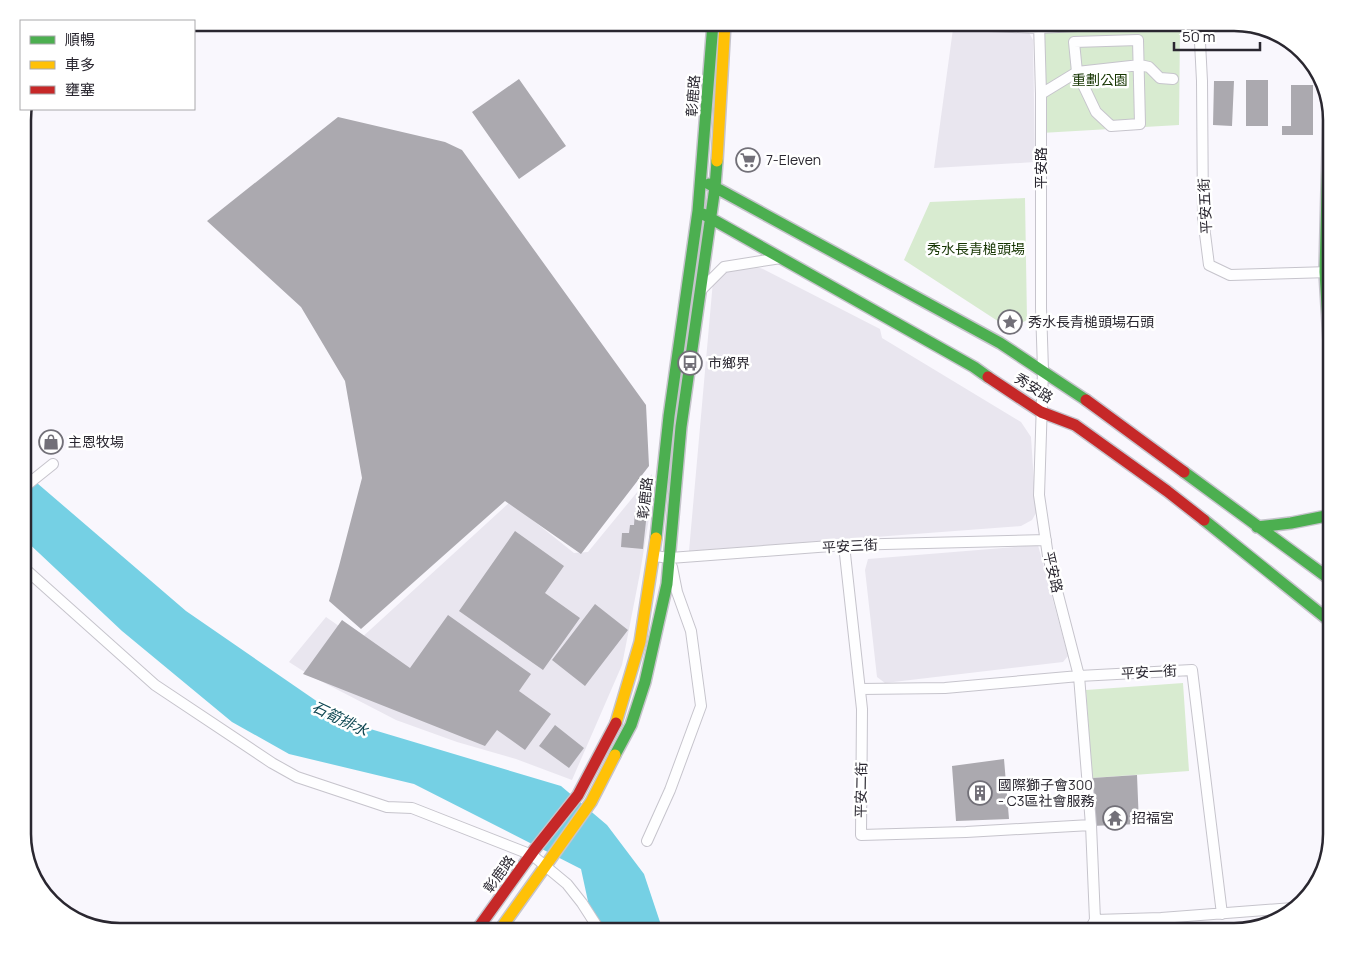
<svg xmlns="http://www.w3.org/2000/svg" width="1354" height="954" viewBox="0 0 1354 954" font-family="Manrope,'Noto Sans TC',sans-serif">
<rect width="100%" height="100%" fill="#f9f7fd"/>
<path fill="#e9e6ef" d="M953,29h74l6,11 2,122 -101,6z
M751,265l12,4 117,60 2,9 139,84 10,15 5,76 -4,7 -11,6 -332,25 24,-270 6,-6 13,-7z
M652,474v26l-12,73 -18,92 -50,115 -56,-21 -59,-17 -61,-22 -85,-44 -22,-14 37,-45 33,23 151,-138 64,51 14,-1z
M1038,545l30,111 -5,6 -178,21 -8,-6 -12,-107 3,-11z"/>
<path fill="#d8ebd0" d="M1180,29l-1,96 -138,8 -1,-101z
M1025,198l2,122 -17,9 -106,-69 26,-58z
M1183,683l6,88 -97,7 -6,-88z"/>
<path fill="#75d0e4" d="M23,471l163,140 161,111 214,64 46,39 37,49 19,57h-60l-14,-25 -8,-37 -167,-85 -125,-30 -57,-32 -110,-91 -99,-93z"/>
<path fill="#aba9af" d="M519,79l47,67 -47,33 -47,-67z
M1246,80h22v46h-22z
M1214,81h20l-2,45 -19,-1z
M1291,85h22v50h-31v-9h9z
M338,117l107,25 17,8 184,255 3,61 -68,88 -76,-53 -144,128 -32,-28 10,-35 23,-88 -17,-97 -44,-74 -94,-86z
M635,511l12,1 -4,37 -22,-2 1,-14h7l1,-8h4z
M515,531l49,35 -19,27 35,25 -37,52 -84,-59z
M595,604l33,26 -43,56 -33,-26z
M448,615l83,59 -12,17 32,23 -26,36 -28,-20 -12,16 -182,-72 39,-54 68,48z
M555,725l29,23 -15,20 -30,-22z
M1004,759l5,60 -53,2 -4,-55z
M1137,775l2,49 -48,2 1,-48z"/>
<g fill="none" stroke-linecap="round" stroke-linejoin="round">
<g stroke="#c6c4cc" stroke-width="12">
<path id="street" d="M916,23l123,5 96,-5
M1039,23l2,71v214l2,62 -4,125 9,61 31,120 12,149 4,95 66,-2 132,-10
M1199,23l3,58 1,137 6,47 21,10 100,-3
M1138,40l2,84 -29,2 -15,-14 -19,-40 -3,-30z
M1041,94l36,-22 63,-7 9,2 11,11 13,1
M700,291l24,-24 57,-9
M23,488l30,-24
M844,545l18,164 -1,126 105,-3 125,-7
M654,556l16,2 174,-13 202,-5
M23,567l132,118 117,78 25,14 90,30 25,1 120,47 35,29 15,19 18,28
M861,689l84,-1 134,-12 113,-6 30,244
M647,841l23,-51 31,-84 -10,-75 -14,-39 -5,-25
M1089,931l6,-11
M1159,931l2,-13"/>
</g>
<g stroke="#c6c4cc" stroke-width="14">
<path id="fast" d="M1329,109l-4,163 5,85v187
M709,184l291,159 86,57
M703,214l271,153 14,10
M1184,472l147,108
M1204,520l127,102
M1257,527l34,-4 40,-8
M656,538l13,-122 29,-205 15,-188
M615,755l16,-30 14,-43 22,-98 14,-157 34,-240 2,-26"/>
</g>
<g stroke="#c6c4cc" stroke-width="14">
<path id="slow" d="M717,161l8,-138
M1330,544c2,52 -2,103 1,154
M616,723l24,-81 16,-104
M499,931l92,-129 24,-47"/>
</g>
<g stroke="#c6c4cc" stroke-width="14">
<path id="jam" d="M988,377l53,35 34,13 92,66 37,29
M1086,400l98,72
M476,931l59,-82 43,-54 38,-72"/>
</g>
<use href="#street" stroke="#fefeff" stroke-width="10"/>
<use href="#fast" stroke="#4caf50" stroke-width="11"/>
<use href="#slow" stroke="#ffc107" stroke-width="11"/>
<use href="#jam" stroke="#c62828" stroke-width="11"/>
</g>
<defs>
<g id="supermarket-ring" transform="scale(1.25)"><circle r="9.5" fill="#fff" stroke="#727078" stroke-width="1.5"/><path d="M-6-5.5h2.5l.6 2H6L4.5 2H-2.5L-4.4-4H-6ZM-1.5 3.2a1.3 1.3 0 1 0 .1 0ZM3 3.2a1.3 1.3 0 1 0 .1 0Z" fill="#727078"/></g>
<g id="sight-ring" transform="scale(1.25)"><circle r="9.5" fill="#fff" stroke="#727078" stroke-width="1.5"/><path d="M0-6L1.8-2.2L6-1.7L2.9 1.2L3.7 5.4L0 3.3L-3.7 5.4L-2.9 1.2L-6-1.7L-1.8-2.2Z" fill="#727078"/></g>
<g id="bus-ring" transform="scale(1.25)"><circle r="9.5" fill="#fff" stroke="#727078" stroke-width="1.5"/><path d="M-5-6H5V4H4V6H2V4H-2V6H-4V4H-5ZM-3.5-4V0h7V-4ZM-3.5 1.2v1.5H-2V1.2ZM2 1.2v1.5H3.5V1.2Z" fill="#727078"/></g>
<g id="shop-ring" transform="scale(1.25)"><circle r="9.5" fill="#fff" stroke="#727078" stroke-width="1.5"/><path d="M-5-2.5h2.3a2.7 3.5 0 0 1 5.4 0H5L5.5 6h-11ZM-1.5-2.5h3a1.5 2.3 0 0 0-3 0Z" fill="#727078"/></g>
<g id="building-ring" transform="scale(1.25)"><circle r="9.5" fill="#fff" stroke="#727078" stroke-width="1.5"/><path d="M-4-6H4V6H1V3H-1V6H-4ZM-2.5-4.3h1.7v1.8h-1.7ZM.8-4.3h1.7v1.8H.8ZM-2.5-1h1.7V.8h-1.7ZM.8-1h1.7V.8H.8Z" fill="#727078"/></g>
<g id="temple-ring" transform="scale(1.25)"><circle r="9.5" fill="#fff" stroke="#727078" stroke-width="1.5"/><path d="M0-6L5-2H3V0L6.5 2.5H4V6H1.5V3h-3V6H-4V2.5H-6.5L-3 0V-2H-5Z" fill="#727078"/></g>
</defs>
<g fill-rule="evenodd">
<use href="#supermarket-ring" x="748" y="160"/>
<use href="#sight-ring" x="1010" y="322"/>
<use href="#bus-ring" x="690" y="363"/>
<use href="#shop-ring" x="51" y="442"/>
<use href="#building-ring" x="980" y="793"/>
<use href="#temple-ring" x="1115" y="818"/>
</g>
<g text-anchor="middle" stroke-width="5" stroke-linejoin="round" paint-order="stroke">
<g font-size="14" fill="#153400" stroke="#fff">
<text x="1100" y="85">重劃公園</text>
<text x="976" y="254">秀水長青槌頭場</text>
</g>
<g font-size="14" fill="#2a2730" stroke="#fff">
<text transform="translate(693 96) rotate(-86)" y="5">彰鹿路</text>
<text transform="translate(1041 168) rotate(-90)" y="5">平安路</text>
<text transform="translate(1205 206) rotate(-93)" y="5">平安五街</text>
<text transform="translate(1034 388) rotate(32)" y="5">秀安路</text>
<text transform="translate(645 498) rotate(-84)" y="5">彰鹿路</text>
<text transform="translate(850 546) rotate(-3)" y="5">平安三街</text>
<text transform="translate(1053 572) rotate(77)" y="5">平安路</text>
<text transform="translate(1149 672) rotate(-3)" y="5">平安一街</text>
<text transform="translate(861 790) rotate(-89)" y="5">平安二街</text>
<text transform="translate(499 874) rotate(-54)" y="5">彰鹿路</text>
</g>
<g font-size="14" fill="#2a2730" stroke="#fff" text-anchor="start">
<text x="766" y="165">7-Eleven</text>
<text x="1028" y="327">秀水長青槌頭場石頭</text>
<text x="708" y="368">市鄉界</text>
<text x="68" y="447">主恩牧場</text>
<text x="998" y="790">國際獅子會300<tspan x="998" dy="16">- C3區社會服務</tspan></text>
<text x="1132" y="823">招福宮</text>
</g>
<g font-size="15" font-style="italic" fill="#0e4752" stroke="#fff">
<text transform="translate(340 719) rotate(26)" y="5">石筍排水</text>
</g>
</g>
<path d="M0 0H1354V954H0ZM120 31H1234A89 89 0 0 1 1323 120V834A89 89 0 0 1 1234 923H120A89 89 0 0 1 31 834V120A89 89 0 0 1 120 31Z" fill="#fff" fill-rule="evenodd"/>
<path fill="none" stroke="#2a2730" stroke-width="2.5" d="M120 31H1234A89 89 0 0 1 1323 120V834A89 89 0 0 1 1234 923H120A89 89 0 0 1 31 834V120A89 89 0 0 1 120 31Z"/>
<rect x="20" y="20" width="175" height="90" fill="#ffffff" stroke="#aaa9ac"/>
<rect x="30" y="36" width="25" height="8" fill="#4caf50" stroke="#aaa9ac"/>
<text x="65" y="45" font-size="15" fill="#2a2730">順暢</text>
<rect x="30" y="61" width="25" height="8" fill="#ffc107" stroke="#aaa9ac"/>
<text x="65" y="70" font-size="15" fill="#2a2730">車多</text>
<rect x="30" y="86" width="25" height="8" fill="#c62828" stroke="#aaa9ac"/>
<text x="65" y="95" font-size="15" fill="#2a2730">壅塞</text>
<path d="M1174 42v8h86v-8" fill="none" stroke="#2a2730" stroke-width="2.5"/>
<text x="1182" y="42" font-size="15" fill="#2a2730" stroke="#ffffff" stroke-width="4" paint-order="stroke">50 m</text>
</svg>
